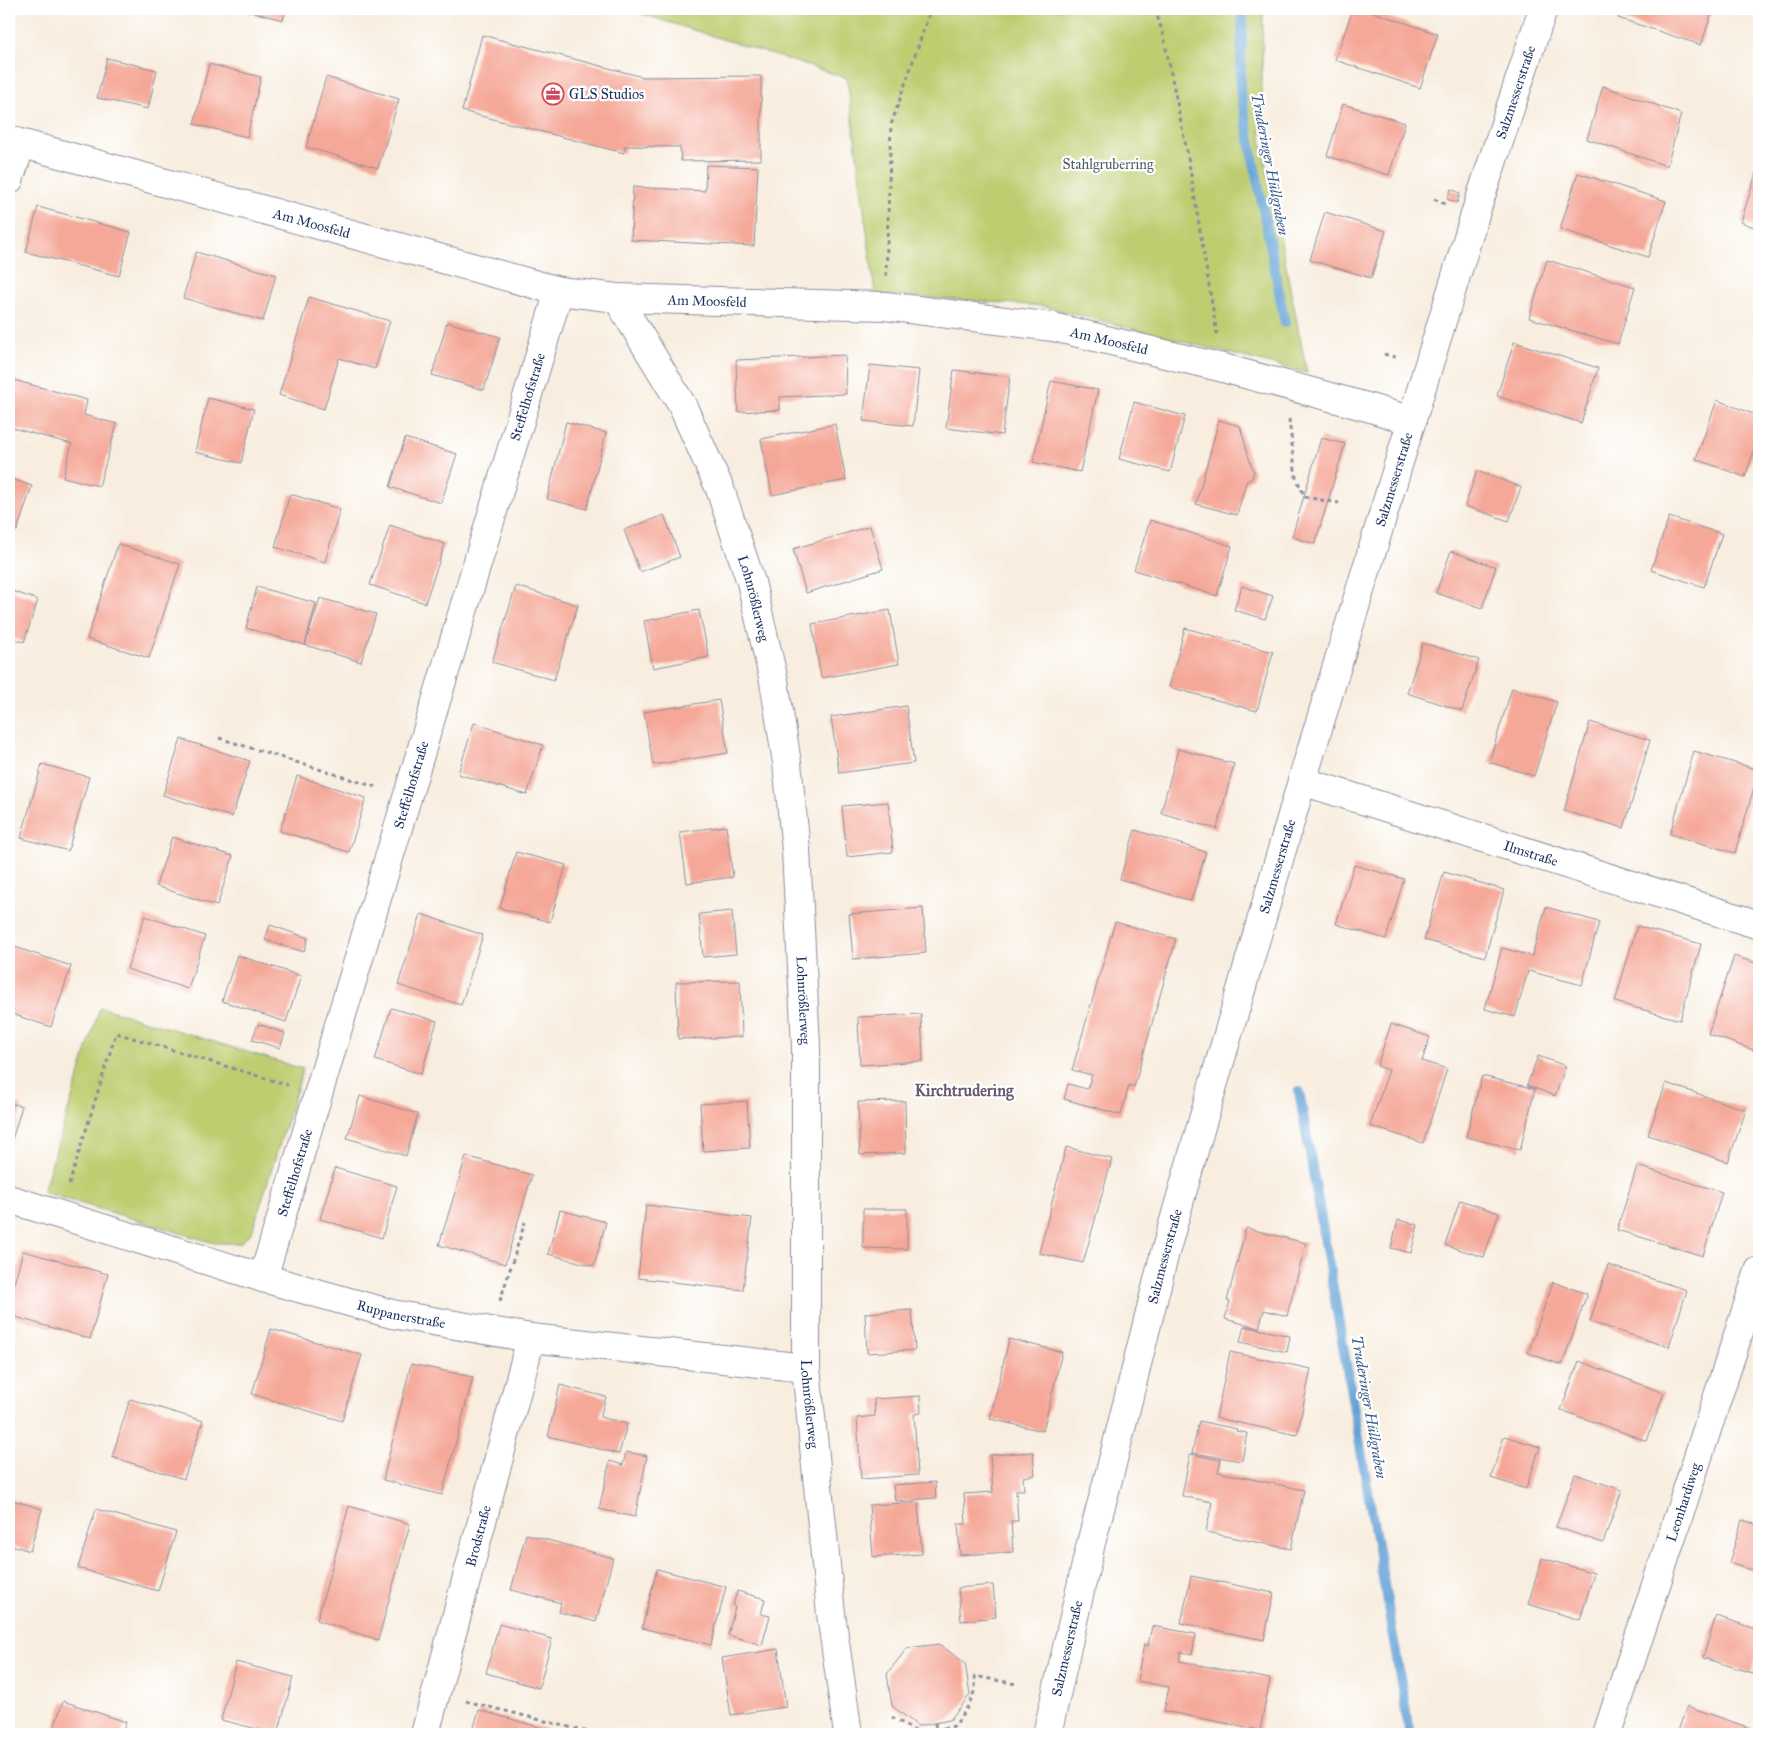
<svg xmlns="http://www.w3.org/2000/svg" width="1768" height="1743" viewBox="0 0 1768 1743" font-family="'IM FELL Great Primer',serif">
<rect width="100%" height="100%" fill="#fff"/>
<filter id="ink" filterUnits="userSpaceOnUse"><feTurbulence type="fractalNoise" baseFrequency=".02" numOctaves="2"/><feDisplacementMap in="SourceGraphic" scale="10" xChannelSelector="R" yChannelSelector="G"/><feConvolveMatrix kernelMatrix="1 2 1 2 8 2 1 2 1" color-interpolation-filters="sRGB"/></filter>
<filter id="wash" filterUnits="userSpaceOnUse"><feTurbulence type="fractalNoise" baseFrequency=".0096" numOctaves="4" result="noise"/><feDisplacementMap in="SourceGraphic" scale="20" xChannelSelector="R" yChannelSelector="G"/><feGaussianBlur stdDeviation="1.12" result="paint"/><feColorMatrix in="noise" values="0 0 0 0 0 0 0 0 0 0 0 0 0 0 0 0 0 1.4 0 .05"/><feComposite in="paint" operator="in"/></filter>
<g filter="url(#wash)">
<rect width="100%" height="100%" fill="#f8edde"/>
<path fill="#bdcd6f" stroke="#6c7e66" d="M643,9h620l-2,130 46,234 -264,-67 -168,-12 -28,-216 -208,-65z
M100,1007l203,62 -51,163 -12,11h-26l-171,-51z"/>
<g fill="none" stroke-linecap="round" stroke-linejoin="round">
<path stroke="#64a2d6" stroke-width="10" d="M1243,9l-3,81 45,233
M1299,1091l110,638"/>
</g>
<g id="blocks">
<path fill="#f5a898" d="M240,9h46l-3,11z
M1353,9h11l74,25 -18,54 -85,-28z
M1621,9h92l-12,36 -83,-27z
M482,35l161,42 118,-1v84l-80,1 -1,-14 -55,-1 -1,7 -162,-42z
M107,58l50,12 -9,39 -51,-11z
M209,64l52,13 -14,60 -53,-13z
M326,77l73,22 -21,69 -72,-21z
M1603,86l78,28 -14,52 -80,-27z
M1343,104l62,19 -16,52 -62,-19z
M1759,163v66l-18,-7z
M706,165l52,2 -4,79 -123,-6 2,-53 72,4z
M1578,173l88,28 -18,56 -88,-28z
M1451,189l9,4 -3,10 -10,-4z
M38,207l93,25 -12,44 -93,-24z
M1325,212l61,19 -15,47 -61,-18z
M196,252l80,23 -13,46 -80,-23z
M1547,260l88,27 -17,57 -89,-26z
M309,297l81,24 -15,48 -36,-11 -15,51 -45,-14z
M447,322l53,15 -16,53 -52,-15z
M1514,342l84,26 -17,55 -84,-27z
M845,355l1,39 -66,3v13l-42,2 -2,-52z
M870,365l49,5 -6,56 -50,-5z
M954,370l56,7 -8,58 -56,-7z
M14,380l73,20 -3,15 33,9 -18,62 -36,-9 9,-33 -63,-17v-28z
M1051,381l47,9 -18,82 -47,-10z
M208,398l46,11 -13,54 -46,-11z
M1717,400l42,16v21l-14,40 -49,-18z
M1134,402l51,14 -15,56 -51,-13z
M1219,420l21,6 11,39 3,6 -2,7 -6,4 -9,33 -41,-11z
M566,422l40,11 -19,76 -40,-10z
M835,424l11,56 -74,15 -11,-56z
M405,438l52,16 -16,49 -51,-16z
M1321,438l24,6 -30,100 -23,-7z
M1477,471l44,16 -12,34 -44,-15z
M9,478l23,8 -15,45 -8,-3z
M290,494l50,15 -15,53 -50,-15z
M664,515l16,42 -40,15 -16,-42z
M1669,517l53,17 -18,53 -53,-17z
M1150,520l82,26 -15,50 -83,-26z
M390,525l55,19 -20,59 -55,-18z
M870,526l13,43 -77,24 -13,-44z
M118,544l62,20 -31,94 -62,-19z
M1451,551l45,16 -14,41 -46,-15z
M516,586l62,19 -24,75 -62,-18z
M1242,586l31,10 -8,23 -31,-9z
M257,587l59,16 -11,42 -59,-17z
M9,590l29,10 -14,42 -15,-5z
M320,598l56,16 -15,48 -56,-17z
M699,610l10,47 -56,11 -9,-47z
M890,610l9,54 -78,14 -9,-54z
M1185,628l88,24 -16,59 -88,-24z
M1423,643l56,17 -17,51 -55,-18z
M1512,688l45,14 -23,74 -45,-14z
M719,700l9,53 -75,12 -9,-53z
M906,706l8,57 -75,10 -8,-56z
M1590,722l60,18 -26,88 -60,-17z
M474,723l69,22 -16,50 -69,-21z
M181,739l69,22 -18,56 -69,-22z
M1178,749l56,15 -17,65 -56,-16z
M1694,751l65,19 -24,83 -65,-19z
M42,764l47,13 -21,74 -47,-13z
M297,776l69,22 -17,54 -69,-21z
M888,802l5,50 -46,5 -5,-51z
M726,826l7,51 -46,6 -7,-51z
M1135,830l71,22 -15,49 -71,-22z
M172,837l61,19 -16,50 -61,-20z
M516,852l50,13 -16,57 -50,-14z
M1354,865l50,14 -18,60 -50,-15z
M1444,872l60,18 -19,67 -61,-17z
M1546,907l53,15 -17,63 -54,-14 -13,46 -30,-8 17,-61 30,8z
M923,908l3,45 -73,6 -4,-45z
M732,911l4,43 -33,3 -4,-43z
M421,914l62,21 -22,70 -63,-20z
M145,916l60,20 -17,53 -61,-20z
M1115,922l61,17 -42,148 -5,-2 -8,30 -57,-16 4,-15 19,5 5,-14 -20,-5z
M270,925l38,13 -4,14 -39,-12z
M1637,926l64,18 -21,76 -65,-18z
M9,945l62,21 -20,61 -42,-14z
M237,955l64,21 -15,46 -64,-21z
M1734,956l25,8v88l-51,-18z
M740,981l2,56 -64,2 -2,-57z
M391,1008l46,13 -16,53 -46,-14z
M921,1014l2,47 -63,4 -2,-48z
M258,1024l27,9 -5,15 -28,-8z
M1391,1024l39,13 -8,24 25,8 -24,74 -53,-17 19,-56 -12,-4z
M1538,1056l28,10 -11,30 -28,-11z
M1482,1076l53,13 -15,61 -54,-13z
M1666,1083l80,27 -18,52 -80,-27z
M360,1096l58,18 -12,42 -59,-18z
M747,1101l3,47 -47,3 -3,-47z
M905,1101l1,52 -46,2 -2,-53z
M9,1103l13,3 -13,44z
M1066,1147l46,12 -29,104 -44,-10z
M466,1156l66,19 -27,89 -66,-19z
M1637,1166l85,26 -19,64 -86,-26z
M335,1168l62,18 -15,52 -62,-19z
M1460,1200l39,13 -15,44 -39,-12z
M646,1205l106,13 -9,72 -105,-12z
M863,1209h44v40l-44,-1z
M560,1210l46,12 -12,44 -46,-12z
M1398,1220l20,5 -7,28 -20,-5z
M1246,1228l60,15 -19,73 -23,-6 -5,18 -34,-9 5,-18h-3z
M23,1251l85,23 -18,65 -81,-24v-13z
M1608,1265l79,25 -18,57 -79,-25z
M1553,1282l34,12 -25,71 -34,-12z
M912,1310l3,40 -48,3 -2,-40z
M1244,1326l46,10 -3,16 -47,-10z
M271,1329l91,26 -20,66 -90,-27z
M1009,1339l53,13 -19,79 -53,-12z
M1230,1352l81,17 -14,66 -81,-17z
M1579,1361l85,32 -17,48 -86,-31z
M411,1364l62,13 -31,118 -59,-15z
M560,1385l46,12 -6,20 27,7 -8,30 -71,-18z
M920,1396l1,17 -7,1 4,61 -57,4 -4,-61 18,-2 -1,-17z
M130,1399l73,22 -19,58 -72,-22z
M1199,1421l38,8 -1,2 11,2 -5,28 -50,-8z
M1504,1436l36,11 -14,42 -35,-11z
M626,1452l21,4 -12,61 -36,-8 11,-48 13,4z
M1033,1452l2,23 -12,2 1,13h-8l2,31h-7l2,31 -53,3 -2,-31h8l-2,-30 29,-2 -3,-37z
M1190,1454l31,6 -3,12 86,18 -13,59 -85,-17 6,-30 -30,-6z
M1575,1474l47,16 -19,53 -47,-16z
M935,1482l1,16 -41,3 -2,-16z
M9,1499l33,10 -12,42 -19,-6 -2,5z
M918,1502l4,52 -49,3 -4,-52z
M349,1506l61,18 -32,116 -61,-20z
M96,1509l80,23 -18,59 -80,-23z
M1742,1520l17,5v47l-30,-9z
M526,1534l87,24 -17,64 -37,-10 2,-9 -50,-13z
M1542,1558l52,15 -14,47 -52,-16z
M657,1569l69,18 -15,58 -69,-17z
M1191,1576l83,17 -10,47 -83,-17z
M993,1585l3,32 -35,4 -3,-33z
M737,1591l28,8 -4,15 9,2 -8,29 -34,-10 7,-28 -2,-1z
M1716,1616l43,14v20l-7,23 -49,-15z
M499,1624l53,15 -13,49 -53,-15z
M1152,1626l44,8 -4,20 -11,-2 -2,9 91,18 -10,51 -96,-19 5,-24 -32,-6 7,-37 4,2z
M939,1644l26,19 5,32 -20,25 -32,6 -26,-20 -5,-32 20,-26z
M778,1649l8,58 -55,8 -9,-57z
M236,1662l57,15 -15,57 -57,-14z
M63,1701l63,21 -4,12h-70z
M1687,1706l72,25v3h-82z
M479,1710l84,24h-91z"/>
</g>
</g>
<g filter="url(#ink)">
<use href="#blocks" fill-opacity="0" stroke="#8a8e9e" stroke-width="1"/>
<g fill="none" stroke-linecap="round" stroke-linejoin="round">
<g stroke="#8a8e9e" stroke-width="30">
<g id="street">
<path id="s1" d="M9,140l550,151 58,7 268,8 168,21 170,41 144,39 45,14"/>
<path d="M9,180l12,-36"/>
<path id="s2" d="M617,298l65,107 38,84 31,93 23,99 13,82 9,87 10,196v322l25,246 17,120"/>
<path id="s3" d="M1302,781l457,144"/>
<path id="s4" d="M9,1199l254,79 129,36 139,24 275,30"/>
<path id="s5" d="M263,1278l296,-987"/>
<path id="s6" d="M425,1734l106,-396"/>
<path id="s7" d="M1047,1734l44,-191 20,-75 53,-212 29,-102 109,-373 126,-414 49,-159 66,-199"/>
<path id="s8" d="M1607,1734l152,-463"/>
</g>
</g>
<path stroke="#8a8e9e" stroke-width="3" stroke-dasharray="4 4" stroke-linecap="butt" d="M1155,9l8,25 25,123 29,177
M1434,199l11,5
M886,276l5,-151 40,-116
M1384,354l14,4
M1289,419l7,59 9,19 34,6
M219,738l157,49
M69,1185l47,-152 172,52
M500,1301l25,-79
M466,1701l130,33
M892,1717l26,16 37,-7c11,-17 22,-29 20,-50l41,8
M935,1723l1,7"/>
<use href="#street" stroke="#fff" stroke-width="28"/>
</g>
</g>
<defs>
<g id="office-ring" transform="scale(1.125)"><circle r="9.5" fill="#fff" stroke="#d1495b" stroke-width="1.5"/><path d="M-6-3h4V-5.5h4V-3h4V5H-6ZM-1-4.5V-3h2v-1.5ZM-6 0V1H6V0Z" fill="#d1495b"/></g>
</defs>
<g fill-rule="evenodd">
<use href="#office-ring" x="553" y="94"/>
</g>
<g text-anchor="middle" stroke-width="4.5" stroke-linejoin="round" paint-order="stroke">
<g font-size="14" fill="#1b2f5e" stroke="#fff">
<text dy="5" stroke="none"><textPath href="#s7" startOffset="1708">Salzmesserstraße</textPath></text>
<text dy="5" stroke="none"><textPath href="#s1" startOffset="314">Am Moosfeld</textPath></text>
<text dy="5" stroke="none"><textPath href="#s1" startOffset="719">Am Moosfeld</textPath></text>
<text dy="5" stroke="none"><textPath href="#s1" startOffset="1124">Am Moosfeld</textPath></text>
<text dy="5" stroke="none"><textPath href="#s5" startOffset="920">Steffelhofstraße</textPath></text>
<text dy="5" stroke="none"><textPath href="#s7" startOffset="1302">Salzmesserstraße</textPath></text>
<text dy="5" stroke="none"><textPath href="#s2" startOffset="332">Lohnrößlerweg</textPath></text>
<text dy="5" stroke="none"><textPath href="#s5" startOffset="515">Steffelhofstraße</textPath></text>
<text dy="5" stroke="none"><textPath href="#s3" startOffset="240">Ilmstraße</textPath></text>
<text dy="5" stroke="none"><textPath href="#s7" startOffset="898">Salzmesserstraße</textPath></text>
<text dy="5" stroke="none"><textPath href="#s2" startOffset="738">Lohnrößlerweg</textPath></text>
<text dy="5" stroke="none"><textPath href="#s5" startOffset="110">Steffelhofstraße</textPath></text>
<text dy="5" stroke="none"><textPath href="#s7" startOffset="492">Salzmesserstraße</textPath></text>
<text dy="5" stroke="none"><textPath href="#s4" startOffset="409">Ruppanerstraße</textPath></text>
<text dy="5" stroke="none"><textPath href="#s2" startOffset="1142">Lohnrößlerweg</textPath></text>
<text dy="5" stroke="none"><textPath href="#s8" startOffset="244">Leonhardiweg</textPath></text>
<text dy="5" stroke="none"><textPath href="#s6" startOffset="205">Brodstraße</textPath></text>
<text dy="5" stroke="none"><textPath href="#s7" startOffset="88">Salzmesserstraße</textPath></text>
</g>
<g font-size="14" fill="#1b2f5e" stroke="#fff" text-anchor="start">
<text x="569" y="99">GLS Studios</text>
</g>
<g font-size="14" fill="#4c5e63" stroke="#fff">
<text x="1108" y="169">Stahlgruberring</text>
</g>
<g font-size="15" font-style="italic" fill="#385d8e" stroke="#fff">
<text transform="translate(1270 164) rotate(79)" y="5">Truderinger Hüllgraben</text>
<text transform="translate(1369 1407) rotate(80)" y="5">Truderinger Hüllgraben</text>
</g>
<g font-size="16" font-weight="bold" fill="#675972" stroke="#fff">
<text x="964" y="1096">Kirchtrudering</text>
</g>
</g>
<rect width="1768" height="1743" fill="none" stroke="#fff" stroke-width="30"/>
</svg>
